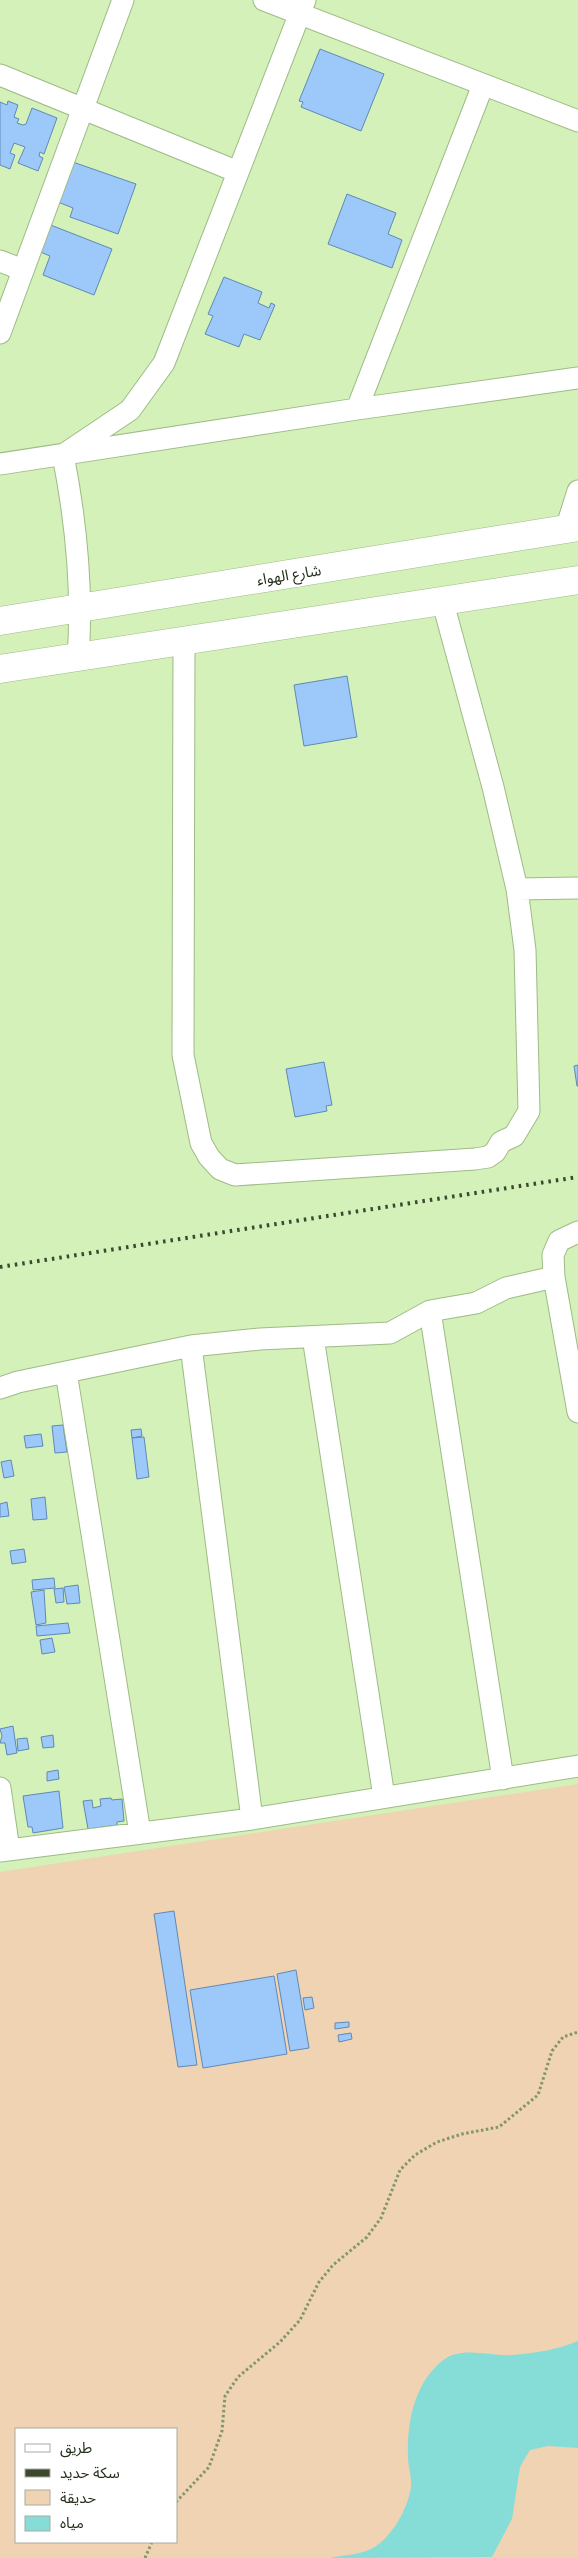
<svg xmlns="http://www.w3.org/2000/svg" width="578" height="2558" viewBox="0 0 578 2558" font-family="Figtree,'Noto Sans Arabic',sans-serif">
<rect width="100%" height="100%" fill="#d3f1b9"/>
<path fill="#efd3b2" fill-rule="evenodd" d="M578,1784v774h-578v-686zM16,2429h160v113h-160z"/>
<path fill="#86dcd7" d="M578,2341v107l-30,-2 -18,4 -10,17 -8,52 -20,38 -162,1c12,-3 29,-3 41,-9 20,-10 37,-40 40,-62 1,-10 -3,-20 -3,-30 -1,-35 6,-73 34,-96 20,-16 47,-4 70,-6 23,-2 45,-5 66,-14z"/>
<path fill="#9cc9fa" stroke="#6089b5" d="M320,49l64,25 -23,57 -60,-24 2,-5 -4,-1z
M8,101l10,4 -4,12 5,2 -2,4 6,2 3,-1 6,-16 25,10 -13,36 -4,-2 -1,4 4,2 -5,13 -20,-8 7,-16 -11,-4 -4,10 5,2 -5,14 -10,-4v-63l7,3z
M67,160l69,24 -18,50 -48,-17 3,-9 -20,-8z
M347,194l49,19 -8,21 14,6 -10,28 -64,-24z
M48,224l64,25 -18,46 -51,-20 7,-19 -12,-5z
M224,277l38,15 -4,11 11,5 2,-5 4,2 -15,35 -16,-6 -5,13 -34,-13 8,-18 -5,-2z
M347,676l10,61 -53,9 -10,-61z
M324,1062l8,43 -6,1 1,5 -32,6 -9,-48z
M578,1065v21h-1l-3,-20z
M63,1425l4,27 -12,1 -3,-27z
M141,1429l1,7 -10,2 -1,-8z
M41,1434l2,12 -17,2 -2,-12z
M144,1437l5,40 -12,2 -5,-41z
M11,1460l3,16 -10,2 -3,-16z
M45,1497l2,22 -14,1 -2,-21z
M7,1502l2,14 -9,1v-13z
M24,1549l2,13 -14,2 -2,-13z
M54,1578l1,10 -22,2 -1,-10z
M78,1585l2,18 -13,1 -3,-17z
M63,1588l1,14 -8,1 -2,-14z
M44,1590l2,33 -10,2 -5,-33z
M68,1623l2,10 -33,3 -1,-10z
M52,1638l3,14 -13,2 -2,-14z
M13,1726l4,27 -10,2 -2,-12h-5l2,-7 -2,-7z
M53,1735l1,12 -11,1 -2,-11z
M27,1738l2,11 -11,2 -1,-12z
M58,1770l1,9 -12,2v-9z
M59,1791l4,37 -30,5 -1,-6h-4l-5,-31z
M111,1798l1,2 10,-1 2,22 -7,1v3l-29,4 -5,-28 9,-1 1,8 8,-2 -1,-7z
M174,1911l23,154 -19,2 -24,-153z
M296,1970l13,78 -19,3 -13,-77z
M274,1976l13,78 -84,14 -13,-78z
M312,1997l2,11 -9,2 -2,-12z
M349,2022v5l-14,2v-6z
M351,2033l1,6 -13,3 -1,-7z"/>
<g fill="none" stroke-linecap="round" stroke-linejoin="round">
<g stroke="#9ebb85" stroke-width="23">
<path id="minor" d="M264,0l314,121
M0,75l238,97
M0,261l23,9
M0,333l123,-333
M357,409l126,-324
M0,464l357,-55 221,-31
M566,529l12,-38
M184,641l-1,414 18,88 8,14 11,12 15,6 240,-16 13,-2 7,-5 6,-10 13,-6 15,-25 -4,-161 -8,-61 -24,-102 -50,-184
M78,658c5,-68 -2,-137 -15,-203l67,-45 34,-47 141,-363
M517,889l61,-1
M578,1232l-19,9 -6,14 1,22 24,135
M430,1311l73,468
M313,1337l71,460
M191,1346l61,473
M66,1372l74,461
M0,1388l18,-6 173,-36 69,-7 130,-6 40,-22 46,-8 30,-15 48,-11
M0,1788l9,62
M0,1851l252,-32 326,-53"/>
</g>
<g stroke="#9ebb85" stroke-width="29">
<path id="primary" d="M0,621l578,-94
M0,669l578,-89"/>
</g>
<path stroke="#81966e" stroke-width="3" stroke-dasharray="2.5 2.5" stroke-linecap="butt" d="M176,2502l33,-35 13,-36 3,-35 13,-19 42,-35 20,-22 19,-38 14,-17 34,-28 14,-19 19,-48 15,-15 22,-13 25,-8 37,-7 39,-32 14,-44 11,-14 15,-5
M145,2558l7,-16"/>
<use href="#minor" stroke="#fff" stroke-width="21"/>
<use href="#primary" stroke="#fff" stroke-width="28"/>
<path stroke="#3c4930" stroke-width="4" stroke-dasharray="2.5 5" stroke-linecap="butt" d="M0,1267l578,-90"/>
</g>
<g text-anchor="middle" stroke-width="4" stroke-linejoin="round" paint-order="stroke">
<g font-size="15" fill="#25301b" stroke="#fff">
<text transform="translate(289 575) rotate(-9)" y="5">شارع الهواء</text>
</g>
</g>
<rect x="15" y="2428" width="162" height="115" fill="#ffffff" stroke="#a8aca4"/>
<rect x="25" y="2444" width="25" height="8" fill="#ffffff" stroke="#a8aca4"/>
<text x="60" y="2453" font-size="15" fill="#25301b">طريق</text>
<rect x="25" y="2469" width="25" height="8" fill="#3c4930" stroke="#a8aca4"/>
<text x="60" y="2478" font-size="15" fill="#25301b">سكة حديد</text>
<rect x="25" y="2490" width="25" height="15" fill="#efd3b2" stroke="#a8aca4"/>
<text x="60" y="2503" font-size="15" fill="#25301b">حديقة</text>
<rect x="25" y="2516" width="25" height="15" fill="#86dcd7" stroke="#a8aca4"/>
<text x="60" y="2528" font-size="15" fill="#25301b">مياه</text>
</svg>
